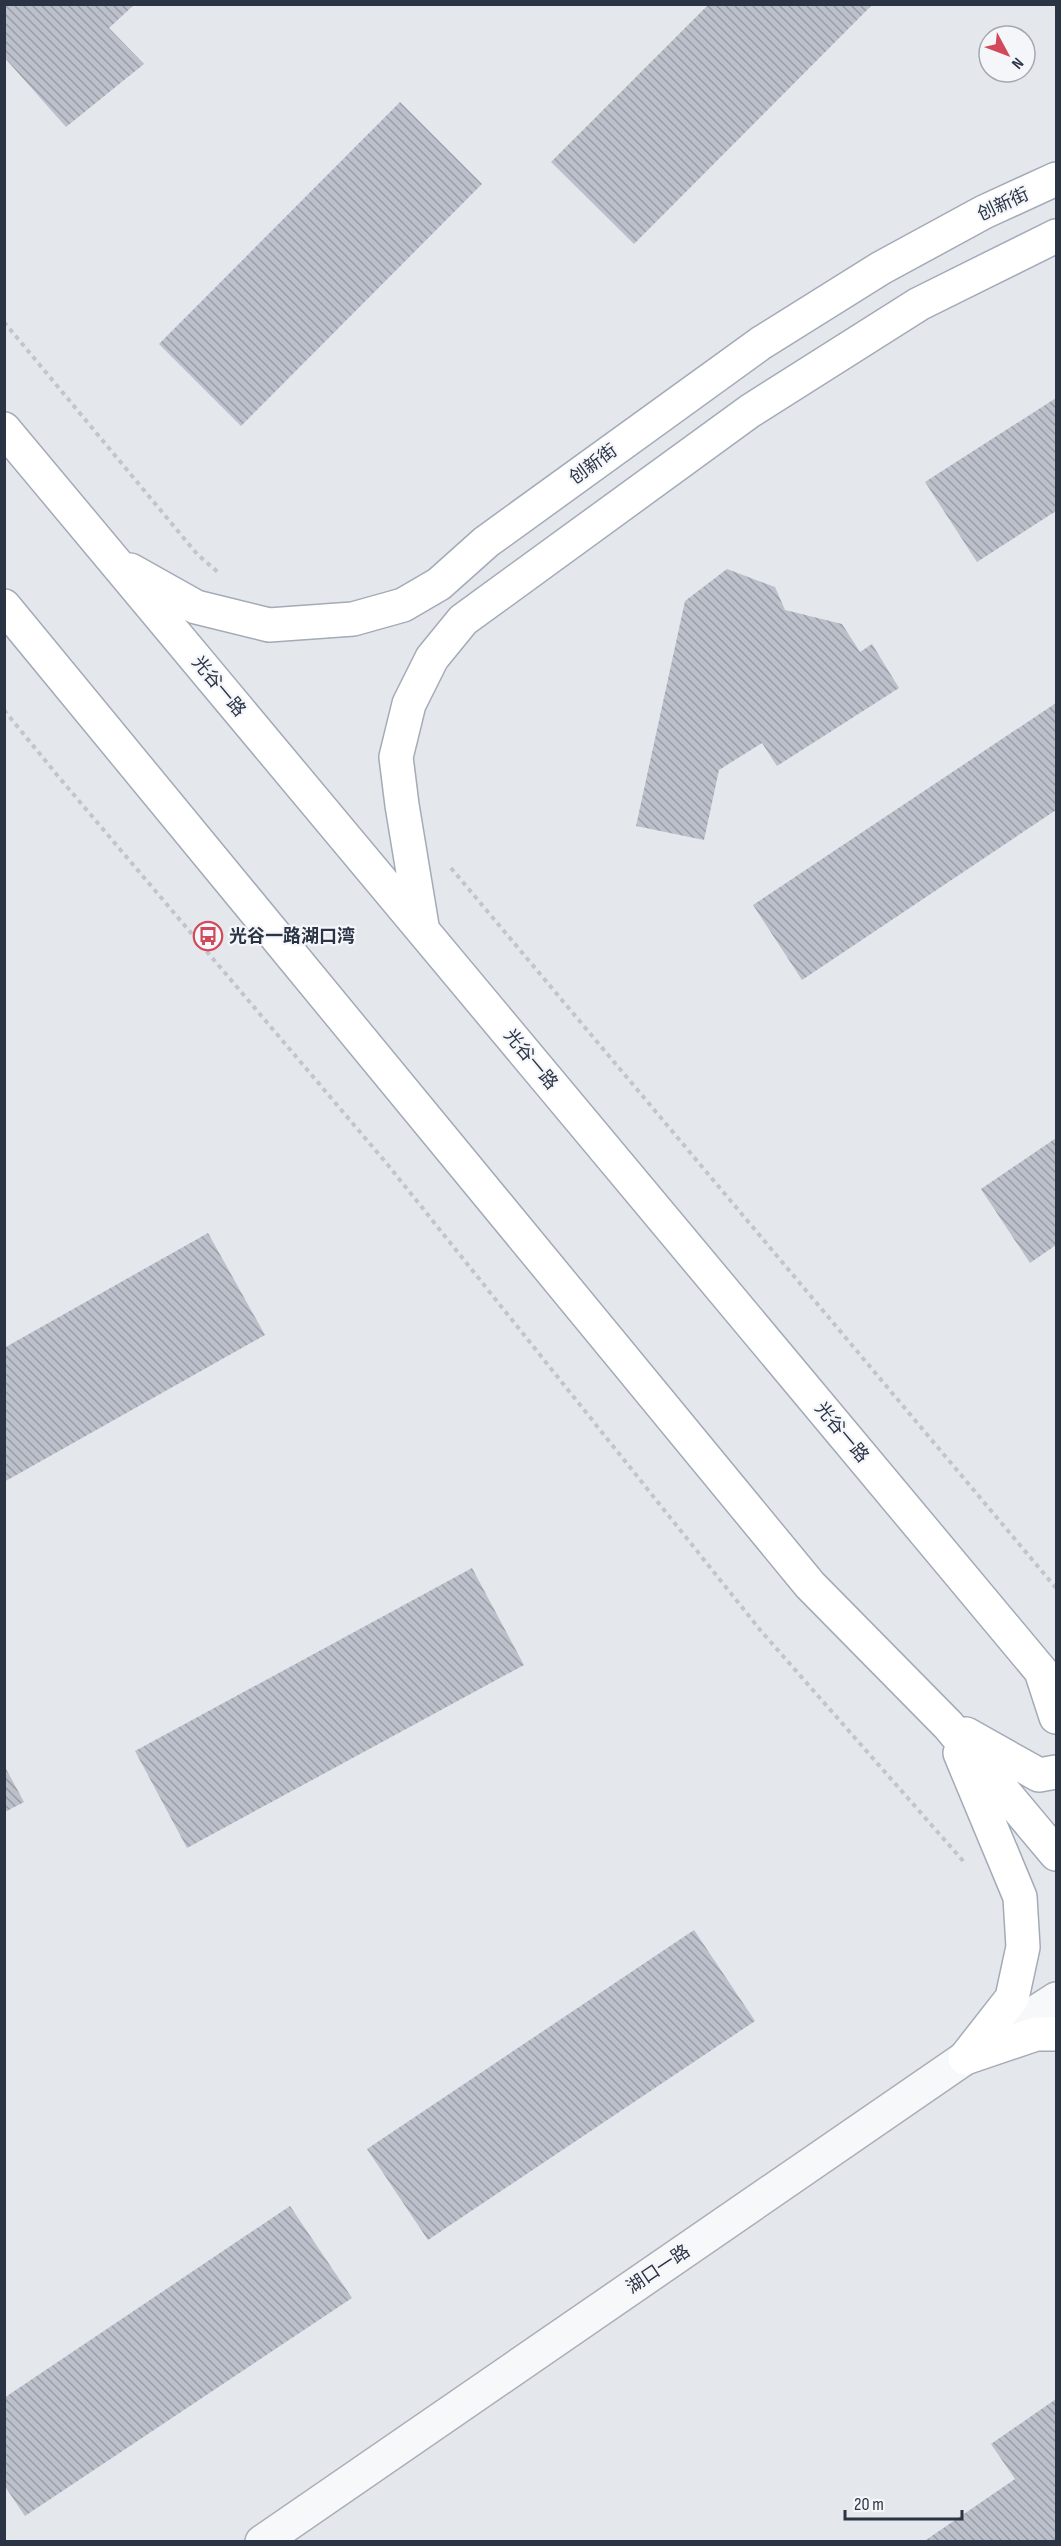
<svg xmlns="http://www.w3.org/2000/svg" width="1061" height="2546" viewBox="0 0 1061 2546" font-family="'Sofia Sans Condensed','Noto Sans SC',sans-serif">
<defs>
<pattern id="building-back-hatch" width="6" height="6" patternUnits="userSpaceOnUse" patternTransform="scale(1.5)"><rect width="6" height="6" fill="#bbc0ca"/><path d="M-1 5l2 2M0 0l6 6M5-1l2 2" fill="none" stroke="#989da6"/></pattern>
</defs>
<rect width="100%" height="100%" fill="#e4e7ec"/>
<path fill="url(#building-back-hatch)" d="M4,4h131l-26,24 35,36 -78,63 -62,-70z
M709,4h164l-239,240 -83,-82z
M400,102l82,82 -241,242 -82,-82z
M1056,398v113l-79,51 -52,-80z
M727,569l48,18 10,23 57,14 18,28 12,-8 27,44 -122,78 -15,-23 -43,27 -15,70 -68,-14 49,-225z
M1056,703v107l-254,170 -49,-75z
M1056,1138v107l-26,18 -49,-74z
M208,1233l57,102 -261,147v-134z
M472,1568l52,97 -337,183 -52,-97z
M5,1767l19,35 -19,10z
M694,1930l61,91 -327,219 -61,-91z
M290,2206l62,92 -327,218 -21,-31v-87z
M1056,2399v143h-133l92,-63 -24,-35z"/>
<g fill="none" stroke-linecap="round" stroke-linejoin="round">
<g stroke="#a9aeb7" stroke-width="36">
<path id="minor" d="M262,2542l703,-484 91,-59"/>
</g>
<g stroke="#a3abb8" stroke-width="36">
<path id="major" d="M4,429l1052,1260
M130,570l66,37 73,18 84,-6 50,-14 36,-21 47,-42 275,-199 120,-75 103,-56 72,-33
M4,606l806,979 138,140 108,129
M422,926l-20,-121 -6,-48 13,-53 23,-46 31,-38 287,-209 169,-107 137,-68
M1041,1671l15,46
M966,1734l73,41 17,-3
M960,1753l60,144 3,50 -11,51 -47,60
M965,2058l71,-24h20"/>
</g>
<path stroke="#c2c5cb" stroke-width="4" stroke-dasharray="4.5 4.5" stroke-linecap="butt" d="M4,322l193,232 23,20
M4,710l53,65 331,390 373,466 203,231
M451,868l605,720"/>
<use href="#minor" stroke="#f7f8fa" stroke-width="33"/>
<use href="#major" stroke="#fff" stroke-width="33"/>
</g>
<defs>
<g id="bus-ring" transform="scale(1.5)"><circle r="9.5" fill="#f4f6f9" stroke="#d1495b" stroke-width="1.5"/><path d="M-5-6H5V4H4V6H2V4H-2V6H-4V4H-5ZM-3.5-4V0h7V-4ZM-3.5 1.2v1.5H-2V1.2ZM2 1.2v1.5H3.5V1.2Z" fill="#d1495b"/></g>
</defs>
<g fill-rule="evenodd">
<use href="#bus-ring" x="208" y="936"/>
</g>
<g text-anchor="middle" stroke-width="4.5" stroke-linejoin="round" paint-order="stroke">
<g font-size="18" fill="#2b3445" stroke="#f4f6f9">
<text transform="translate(1003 204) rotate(-25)" y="6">创新街</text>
<text transform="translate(593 464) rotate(-36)" y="6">创新街</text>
<text transform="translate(219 686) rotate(50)" y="6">光谷一路</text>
<text transform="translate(531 1059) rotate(50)" y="6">光谷一路</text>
<text transform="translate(842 1432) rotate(50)" y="6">光谷一路</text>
<text transform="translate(658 2269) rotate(-34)" y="6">湖口一路</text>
</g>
<g font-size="18" font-weight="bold" fill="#2b3445" stroke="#f4f6f9" text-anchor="start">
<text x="229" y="942">光谷一路湖口湾</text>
</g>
</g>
<rect width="1061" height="2546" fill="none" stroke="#2b3445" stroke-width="12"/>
<g transform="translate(1007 54) rotate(131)"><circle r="28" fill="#f4f6f9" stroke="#a4a8b1" stroke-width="1.5"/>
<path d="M0-4.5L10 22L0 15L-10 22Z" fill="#d1495b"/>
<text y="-9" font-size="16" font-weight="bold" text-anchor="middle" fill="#2b3445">N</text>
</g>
<path d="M845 2510v9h117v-9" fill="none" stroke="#2b3445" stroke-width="3"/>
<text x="854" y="2510" font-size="18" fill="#2b3445" stroke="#f4f6f9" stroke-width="4.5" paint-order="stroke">20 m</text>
</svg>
